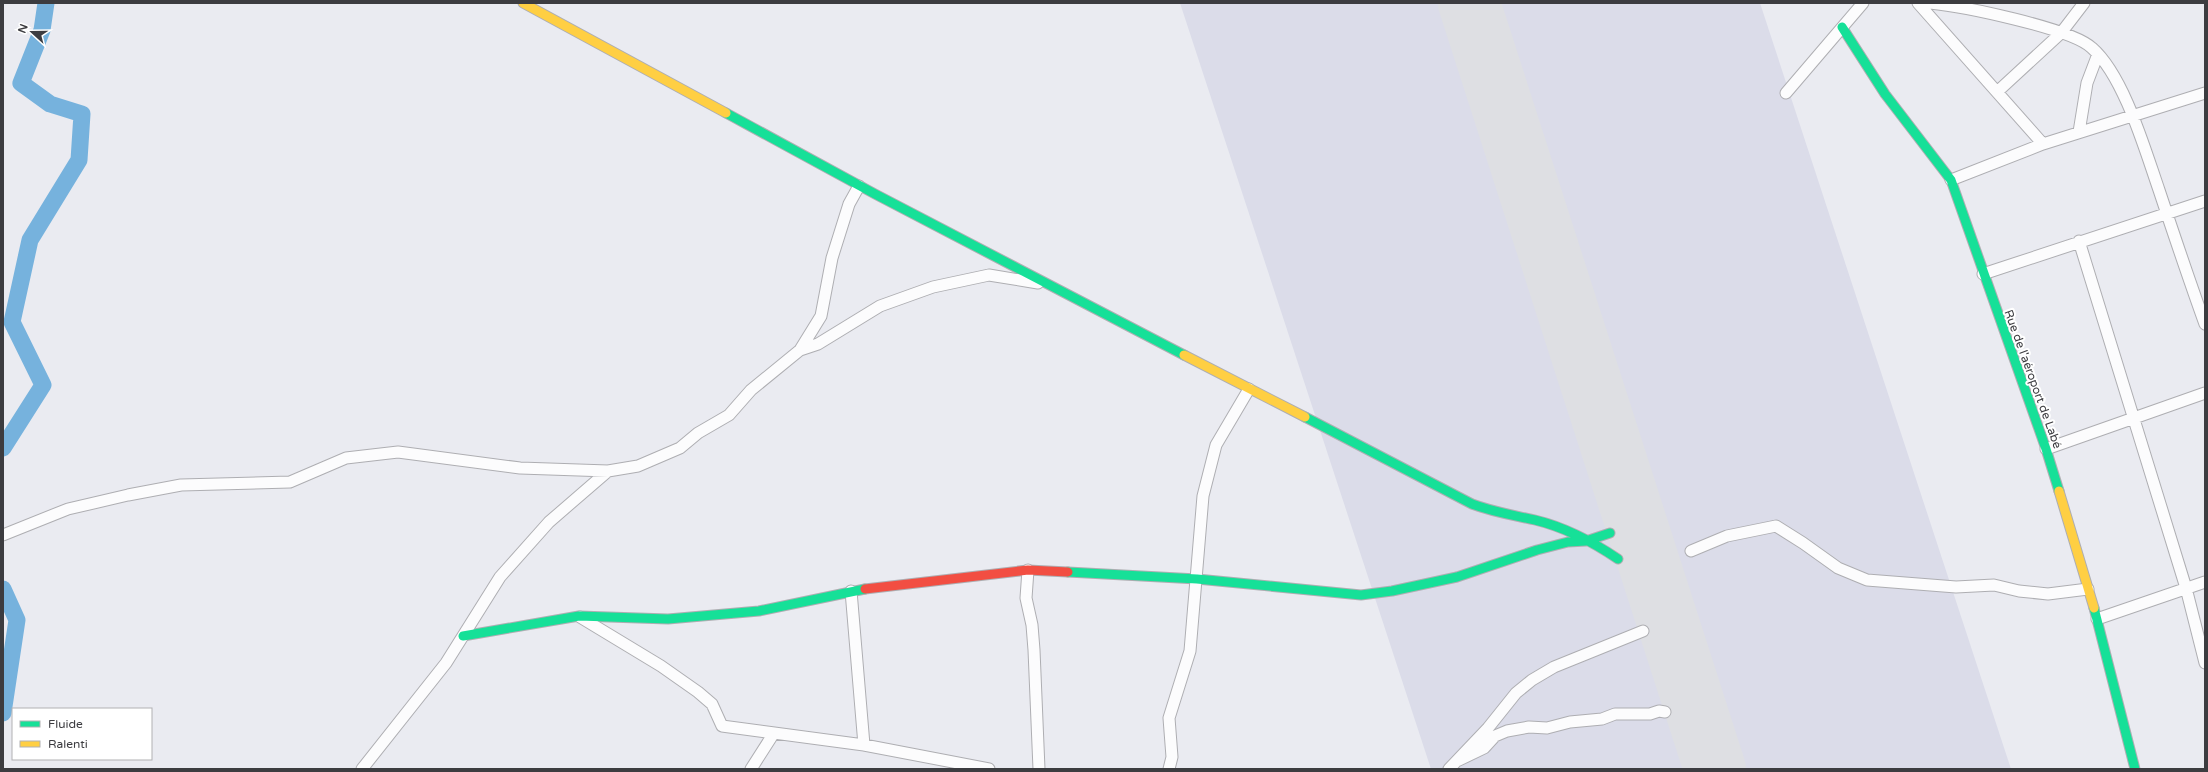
<svg xmlns="http://www.w3.org/2000/svg" width="2208" height="772" viewBox="0 0 2208 772" font-family="'Varela Round',sans-serif">
<rect width="100%" height="100%" fill="#eaebf1"/>
<path fill="#dbdce9" d="M1180,3h580l251,766h-580z"/>
<g fill="none" stroke-linecap="round" stroke-linejoin="round">
<path stroke="#76b2dd" stroke-width="17" d="M3,448l40,-63 -31,-63 18,-82 49,-80 3,-46 -32,-10 -29,-21 21,-53 4,-27
M3,589l14,31 -14,93"/>
<path stroke="#dedfe3" stroke-width="62" d="M1469,3l246,766"/>
<g stroke="#aeaeb2" stroke-width="13">
<path id="street" d="M1918,3l125,141
M1930,3c31,3 141,25 162,45 32,28 53,102 67,142 15,45 30,90 46,134
M1997,92l64,-59 23,-30
M1786,93l77,-90
M2079,132l8,-49 11,-29
M1951,180l92,-36 162,-51
M2079,241l107,347 19,75
M1983,274l222,-73
M800,350l21,-34 11,-58 17,-54 10,-18
M2046,449l159,-56
M3,535l65,-26 60,-14 53,-10 109,-3 56,-24 52,-6 122,16 88,3
M1691,551l36,-15 49,-10 27,17 35,25 29,12 89,7 38,-2 25,6 29,3 40,-5
M1028,570l-2,28 6,27 2,25 5,119
M851,591l13,154
M580,617l81,49 37,26 14,12 10,22 142,19 125,24
M2097,619l108,-37
M1459,760l25,-12 11,-12 12,-5 22,-4 18,1 23,-6 32,-3 13,-5h35l9,-3 6,1
M362,769l84,-106 54,-86 49,-55 59,-51 30,-5 42,-18 18,-15 31,-18 22,-25 49,-40 18,-6 62,-38 53,-19 56,-12 49,8
M751,769l23,-36
M1169,769l3,-12 -3,-39 21,-67 13,-155 13,-51 33,-56
M1449,769l39,-41 28,-35 16,-13 22,-13 89,-36"/>
</g>
<g stroke="#aeaeb2" stroke-width="11">
<path id="fast" d="M1842,27l43,67 66,86 95,269 13,42
M726,113l149,81 309,161
M1305,417l167,87c21,8 41,11 63,16 29,7 58,22 83,39
M1068,572l129,7 164,16 31,-4 65,-14 80,-27 31,-8 18,-1 24,-8
M2094,608l41,161
M463,636l116,-20 89,3 91,-8 106,-22"/>
</g>
<g stroke="#aeaeb2" stroke-width="11">
<path id="slow" d="M523,3l203,110
M1184,355l121,62
M2059,491l35,117"/>
</g>
<g stroke="#aeaeb2" stroke-width="11">
<path id="jam" d="M865,589l163,-19 40,2"/>
</g>
<use href="#street" stroke="#fcfcfd" stroke-width="11"/>
<use href="#fast" stroke="#16e098" stroke-width="9"/>
<use href="#slow" stroke="#ffcf43" stroke-width="9"/>
<use href="#jam" stroke="#f24e42" stroke-width="9"/>
</g>
<g text-anchor="middle" stroke-width="4" stroke-linejoin="round" paint-order="stroke">
<g font-size="12" fill="#3c3c40" stroke="#fff">
<text transform="translate(2033 379) rotate(70)" y="4">Rue de l'aéroport de Labé</text>
</g>
</g>
<rect width="2208" height="772" fill="none" stroke="#3c3c40" stroke-width="8"/>
<rect x="12" y="708" width="140" height="52" fill="#ffffff" stroke="#b1b1b3"/>
<rect x="20" y="721" width="20" height="6" fill="#16e098" stroke="#b1b1b3"/>
<text x="48" y="728" font-size="12" fill="#3c3c40">Fluide</text>
<rect x="20" y="741" width="20" height="6" fill="#ffcf43" stroke="#b1b1b3"/>
<text x="48" y="748" font-size="12" fill="#3c3c40">Ralenti</text>
<g transform="translate(32 32) rotate(291)" stroke="#ffffff" stroke-width="3" paint-order="stroke">
<path d="M0-3L7 15L0 10L-7 15Z" fill="#3c3c40"/>
<text y="-6" font-size="11" font-weight="bold" text-anchor="middle" fill="#3c3c40">N</text>
</g>
</svg>
